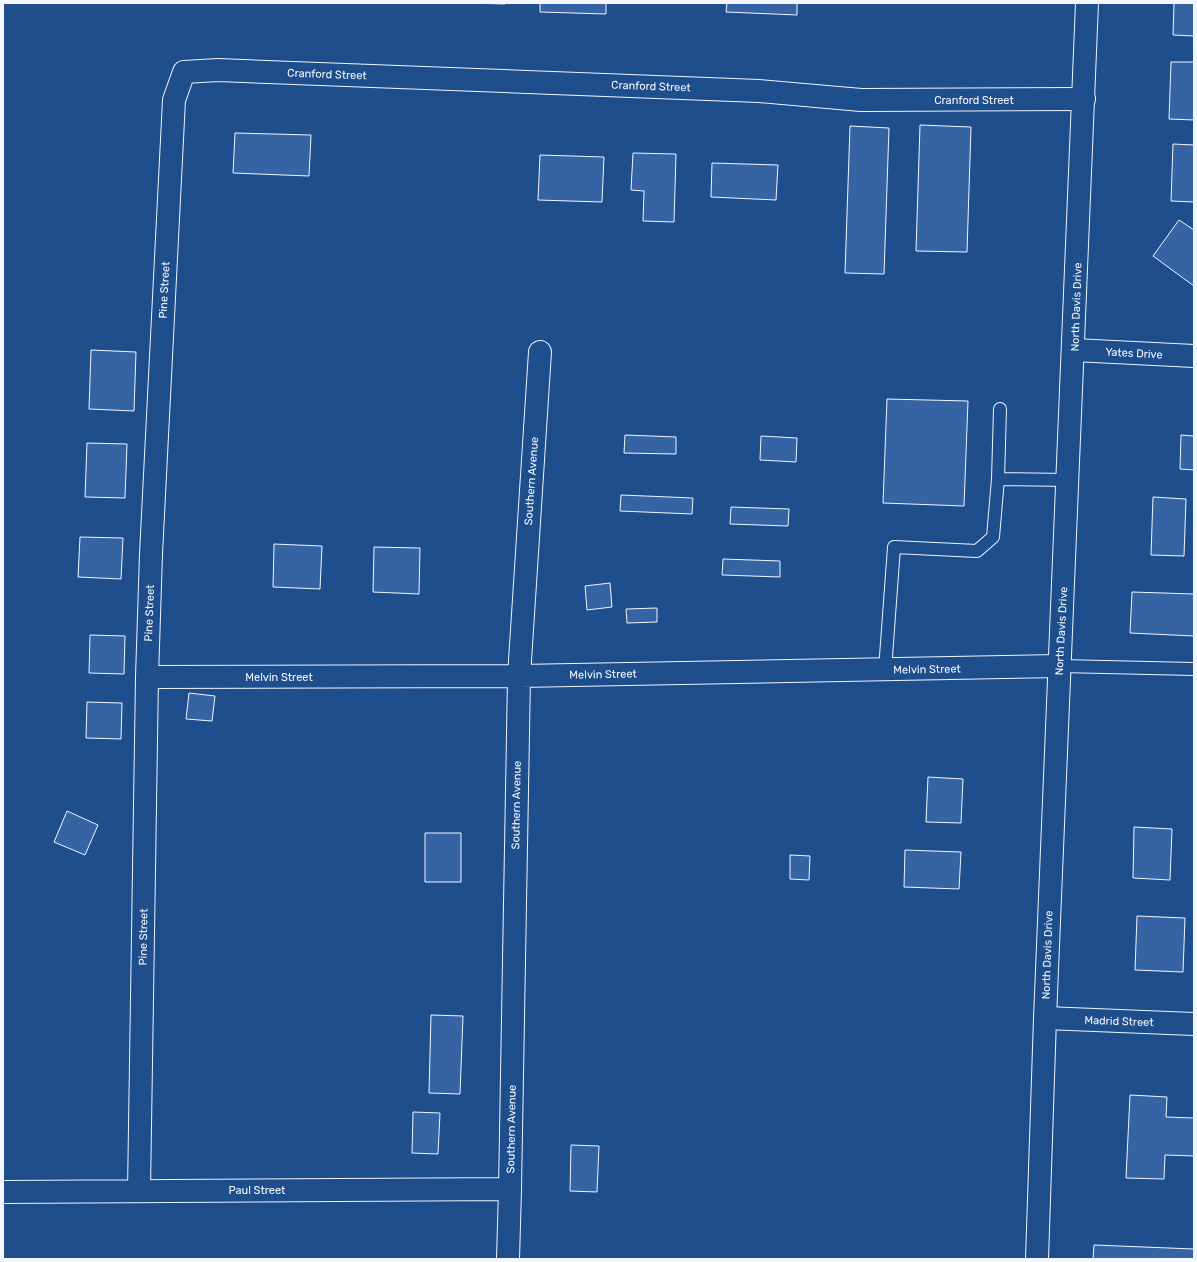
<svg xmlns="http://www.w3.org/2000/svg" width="1197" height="1262" viewBox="0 0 1197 1262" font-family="Rubik,sans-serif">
<rect width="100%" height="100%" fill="#1f4e8c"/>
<path fill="#3563a3" stroke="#f2f6ff" d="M466,3h39v1z
M540,3h66v11l-66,-2z
M727,3h70v12l-71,-3z
M1174,3h20v33l-21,-1z
M1171,62h23v58l-25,-1z
M920,125l51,2 -4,125 -51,-1z
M850,126l39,2 -5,146 -39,-1z
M235,133l76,2 -2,41 -76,-3z
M1173,144l21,1v57l-23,-1z
M633,153l43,1 -2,68 -31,-1 1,-30 -13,-1z
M540,155l64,2 -2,45 -64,-2z
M712,163l66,2 -2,35 -65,-3z
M1179,220l15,10v56l-41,-30z
M91,350l45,2 -2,59 -45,-2z
M887,399l81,2 -4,105 -81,-3z
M625,435l51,2v17l-52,-1z
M1181,435l13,1v34l-14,-1z
M761,436l36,2 -1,24 -36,-2z
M87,443l40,1 -2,54 -40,-1z
M621,495l72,3 -1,16 -72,-3z
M1153,497l33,2 -2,57 -33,-1z
M731,507l58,2 -1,17 -58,-2z
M80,537l43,1 -2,41 -43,-2z
M274,544l48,2 -2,43 -47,-2z
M374,547l46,1 -1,46 -46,-2z
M723,559l57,2v16l-58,-2z
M610,583l2,24 -25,3 -2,-24z
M1132,592l62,2v42l-64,-3z
M657,608v14l-30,1 -1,-14z
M90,635l35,1 -1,38 -35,-1z
M189,693l26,3 -3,25 -26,-2z
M87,702l35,1 -1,36 -35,-1z
M928,777l35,2 -2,44 -35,-1z
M67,811l31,14 -13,30 -31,-13z
M1134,827l38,2 -2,51 -37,-2z
M425,833h36v49h-36z
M905,850l56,2 -2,37 -55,-2z
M790,855l20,1 -1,24 -19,-1z
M1137,916l48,2 -2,54 -48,-2z
M431,1015l32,1 -3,78 -31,-1z
M1130,1095l37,2 -1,20 28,1v38l-29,-1 -1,24 -38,-1z
M413,1112l27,1 -2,41 -26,-1z
M571,1145l28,1 -2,46 -27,-1z
M1094,1245l100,4v10h-101z"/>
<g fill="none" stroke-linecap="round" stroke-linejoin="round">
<g stroke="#f2f6ff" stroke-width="14">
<path id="service" d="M998,479l2,-70
M1060,666l134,3
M885,670l9,-123 83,4 16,-14 5,-58 70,1"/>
</g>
<g stroke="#f2f6ff" stroke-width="24">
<path id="minor" d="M1074,350l120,6
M147,677l372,-1 541,-10
M1045,1018l149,6
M139,1191l8,-514 4,-123 23,-454 10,-28 34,-2 541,21 102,9 223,-1
M3,1192l507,-3
M508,1259l2,-70 9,-513 21,-324"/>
</g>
<g stroke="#f2f6ff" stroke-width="24">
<path id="secondary" d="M1037,1259l8,-241 42,-1015"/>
</g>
<use href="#service" stroke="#1f4e8c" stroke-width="12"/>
<use href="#minor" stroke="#1f4e8c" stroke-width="22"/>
<use href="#secondary" stroke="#1f4e8c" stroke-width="22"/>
</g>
<g text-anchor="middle" stroke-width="3" stroke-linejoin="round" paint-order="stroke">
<g font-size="11" fill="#f2f6ff" stroke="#1f4e8c">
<text transform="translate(327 74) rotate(2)" y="4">Cranford Street</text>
<text transform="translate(651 86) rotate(2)" y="4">Cranford Street</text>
<text x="974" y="104">Cranford Street</text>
<text transform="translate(164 290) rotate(-87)" y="4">Pine Street</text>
<text transform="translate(1076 307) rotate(-88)" y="4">North Davis Drive</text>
<text transform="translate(1134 353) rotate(3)" y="4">Yates Drive</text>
<text transform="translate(531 481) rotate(-86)" y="4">Southern Avenue</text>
<text transform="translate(149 613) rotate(-88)" y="4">Pine Street</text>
<text transform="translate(1061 631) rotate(-87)" y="4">North Davis Drive</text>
<text transform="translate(927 669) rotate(-1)" y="4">Melvin Street</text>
<text transform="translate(603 674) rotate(-1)" y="4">Melvin Street</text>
<text x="279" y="681">Melvin Street</text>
<text transform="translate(516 805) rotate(-89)" y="4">Southern Avenue</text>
<text transform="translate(143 937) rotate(-89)" y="4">Pine Street</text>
<text transform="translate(1047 955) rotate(-88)" y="4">North Davis Drive</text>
<text transform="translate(1119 1021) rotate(2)" y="4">Madrid Street</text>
<text transform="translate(511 1129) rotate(-89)" y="4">Southern Avenue</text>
<text x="257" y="1194">Paul Street</text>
</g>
</g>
<rect width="1197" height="1262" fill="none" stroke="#f2f6ff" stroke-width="8"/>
</svg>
